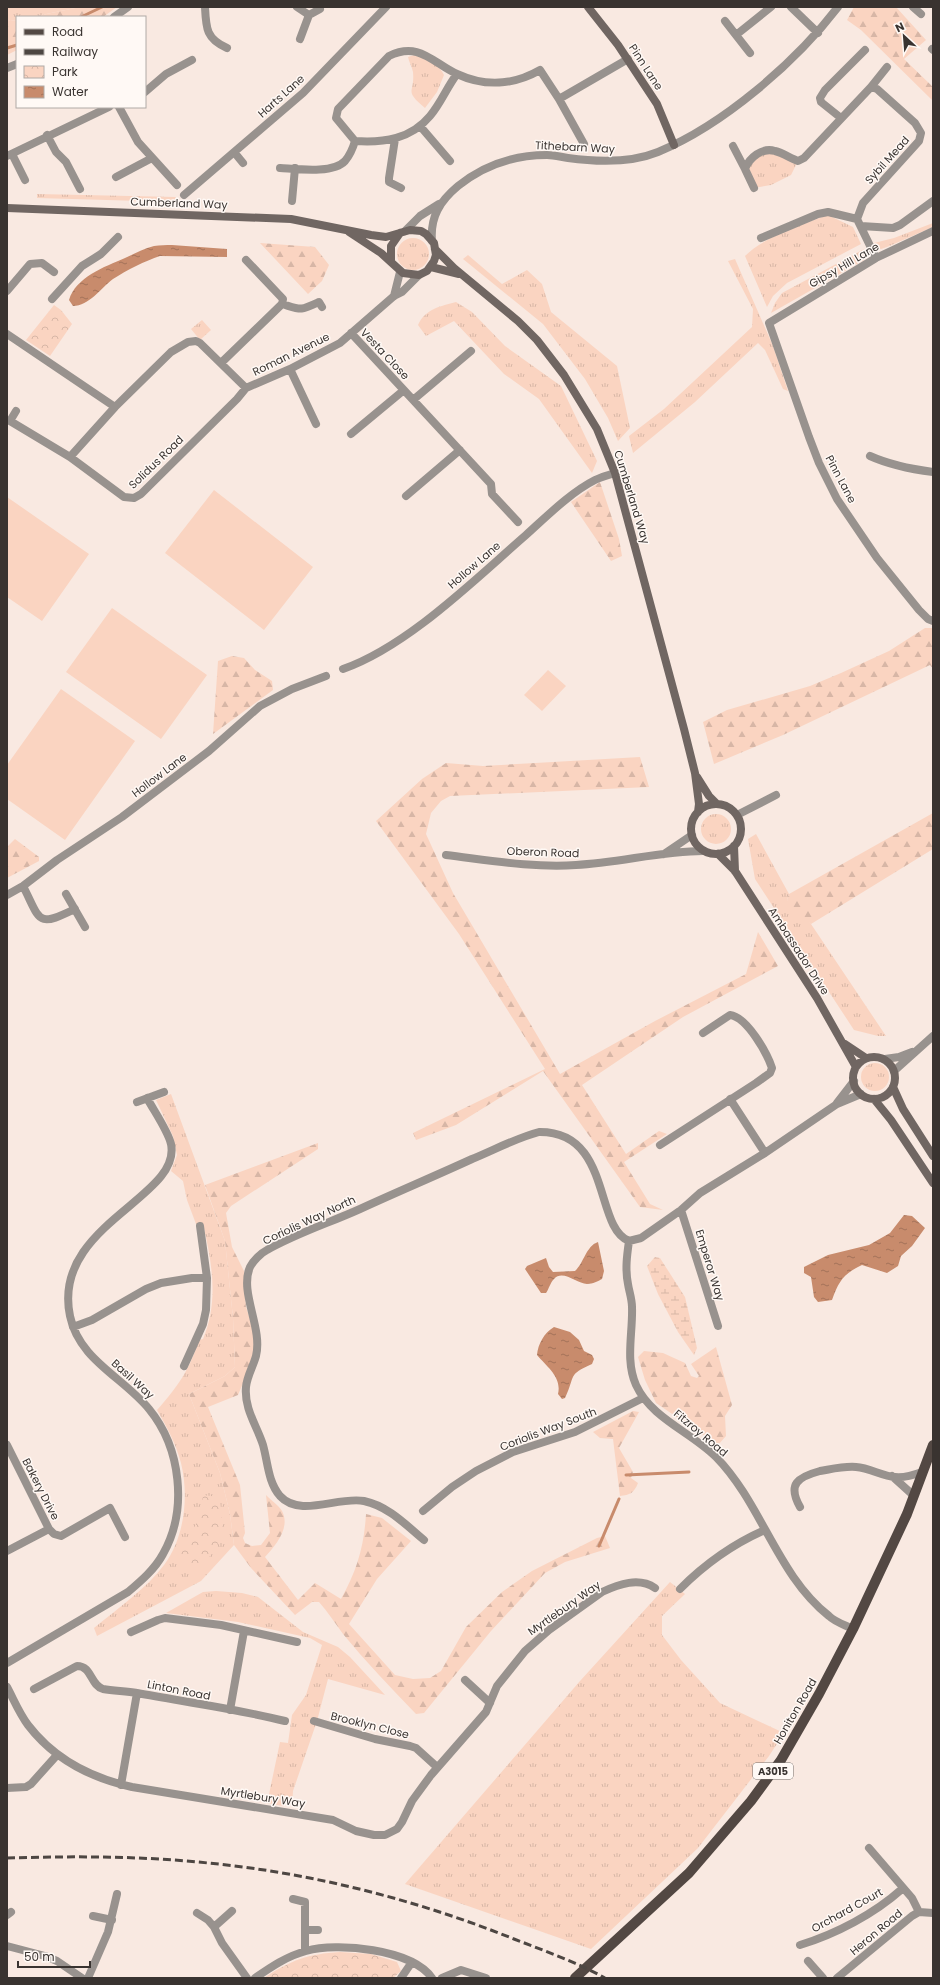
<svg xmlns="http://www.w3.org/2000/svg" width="940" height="1985" viewBox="0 0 940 1985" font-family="Poppins,sans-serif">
<defs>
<pattern id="grass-tufts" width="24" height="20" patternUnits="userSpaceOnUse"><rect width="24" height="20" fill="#fad4c1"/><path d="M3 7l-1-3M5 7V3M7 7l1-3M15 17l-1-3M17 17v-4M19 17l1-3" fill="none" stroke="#d7b6a6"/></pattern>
<pattern id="forest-firs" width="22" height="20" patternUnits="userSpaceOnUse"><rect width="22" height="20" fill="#fad4c1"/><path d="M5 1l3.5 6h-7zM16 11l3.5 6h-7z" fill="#d7b6a6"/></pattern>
<pattern id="wetland-marsh" width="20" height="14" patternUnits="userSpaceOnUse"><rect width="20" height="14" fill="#fad4c1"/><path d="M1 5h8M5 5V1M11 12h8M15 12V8" fill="none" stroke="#d7b6a6"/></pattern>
<pattern id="park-crowns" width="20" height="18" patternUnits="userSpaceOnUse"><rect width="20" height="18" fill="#fad4c1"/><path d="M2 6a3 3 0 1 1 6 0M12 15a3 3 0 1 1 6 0" fill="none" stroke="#d7b6a6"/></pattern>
<pattern id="water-ripples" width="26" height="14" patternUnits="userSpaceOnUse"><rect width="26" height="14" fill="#c88b6c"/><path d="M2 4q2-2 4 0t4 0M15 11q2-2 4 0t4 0" fill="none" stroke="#a37259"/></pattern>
</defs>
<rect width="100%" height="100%" fill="#f9e9e1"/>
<path fill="url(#grass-tufts)" d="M7,7h73l-48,10h-15v3l-7,1 -3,-2z
M414,55c11,2 26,10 30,20l-7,17 -12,16c-22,-19 -10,-14 -12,-36 -1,-5 -4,-10 -5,-15z
M765,151l33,10 -7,14 -20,10 -17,3 -7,-25z
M37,194l139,3v5l-139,-4z
M828,215l25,12 8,17 -74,39 -14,13 -6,11 -22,-51c17,-18 60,-33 83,-41z
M933,223v4l-46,20 -6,2 -5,-2 -2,-4 20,-5z
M397 254a16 16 0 1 1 32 0a16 16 0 1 1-32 0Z
M866,248l2,7 -2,4 -95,54 4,-10 7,-10z
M468,255l34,29 25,-14 15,14 9,28 66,54 13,62 -12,13 -10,-23 -23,-39 -42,-55 -80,-65z
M735,259l38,87 15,45 -5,-2 -18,-39 -7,-7 -63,59 -62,51 -4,-17 35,-27 88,-82 1,-18 -25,-48z
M456,302l16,10 33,34 56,40 36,75 -5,12 -53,-74 -35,-25 -50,-53 -28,15 -8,-11c7,-16 23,-19 38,-23z
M202,320l9,10 -11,10 -9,-11z
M701 829a15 15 0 1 1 30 0a15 15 0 1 1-30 0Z
M756,834l33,60 -2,6 24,24 75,112h-8l-24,-6 -99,-151 -7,-40z
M861 1077a14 14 0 1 1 28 0a14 14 0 1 1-28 0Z
M171,1094l54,147 8,77 2,49 -10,9 -36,18 31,79 10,41 4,31 -33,36 -104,55 -3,-8c23,-19 53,-40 70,-63 21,-28 25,-70 17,-102 -5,-19 -14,-36 -24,-53 20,-22 33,-41 42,-70l4,-1c16,-37 9,-77 0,-115h-7l-9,-24 -4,-19 -12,-10 6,-16 -4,-19 -17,-36z
M670,1582l15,12 -23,22v19l19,25 39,43 64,30 -15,23 -71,92 -107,101 -186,-65 175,-203z
M216,1591l26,2 16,4 45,35 35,15 12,10 35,38 -57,-16 -11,42 -24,70 -1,14 -5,-2 -4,3 -22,-4 -2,-5 9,2 12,-57 8,1 4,-28 14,-20 16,-50 -12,-7 -72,-16 -72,-9 37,-21z"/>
<path fill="url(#forest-firs)" d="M80,7h37l-14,10h-71z
M854,7h42l30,33 -22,19 29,28v14l-72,-71 -14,-10z
M7,19l3,2 7,-1v30l-10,5z
M260,243l55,4 14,18 -7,16 -14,13z
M600,482l19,57 3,17 -11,5 -40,-59z
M925,628h8v41l-3,-4 -147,70 -69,29 -11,-42 24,-12 83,-24 31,-13 48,-22z
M232,656l12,2 11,12 17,11 1,9 -60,44 5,-73z
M640,757l9,30 -199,9 -9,5 -10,12 -5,21 27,59 107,181 95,-53 91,-47 12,-42 20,34 -95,51 -101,68 44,69 33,-23 8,3 -43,28 26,42 13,6 -23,-3 -97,-136 -87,54 -40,15 -3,-7 132,-64 -86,-135 -83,-113 46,-42 24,-16 37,3z
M933,813v36l-122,75 -19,-14 -5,-10 2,-6z
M15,839l24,18v4l-32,17v-31z
M318,1143v6l-87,57 -5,7 6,34 15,30 -2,15 1,15 9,28v20l-17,40 -30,12 32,78 5,48 -2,5 2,5 7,3 9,-1 9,-12 -4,-38c5,5 13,11 16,16 9,17 -7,35 -17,46l33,43 17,-17 26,16c16,-29 23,-52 25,-85l16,4 29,23 -34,38 -28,45 46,51 18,4 17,-1 11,-7 25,-44 36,-35 30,-21 65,-33 8,-2 5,12 -45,14 -20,11 -54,58 -67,82 -8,1c-25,-26 -50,-52 -73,-80 -8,-11 -15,-22 -24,-32h-7l-17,13 -44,-47 -17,-23 -4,-31 -10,-41 -31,-79 36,-18 10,-9 -2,-49 -8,-77 -20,-56z
M716,1347l16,58 -7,11 1,20 -8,9 -62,-42 -11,-23 -7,-23 6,-6 19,2 22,10 6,13 6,2 2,-2 -8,-12z
M633,1411l6,1 -20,36 14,24 -2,6 7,5c-4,10 -8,12 -18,13l-7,-57 -13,-1 -7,-6z"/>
<path fill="url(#wetland-marsh)" d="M655,1257l5,1 25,39 12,51 -3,7 -16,-23 -20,-38 -11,-28z"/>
<path fill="url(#park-crowns)" d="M54,305l7,5 11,14 -22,32 -24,-16z
M203,1495l16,2c7,39 3,45 -22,75l-19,-17 22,-37z
M340,1952l31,2 26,8 4,9 -8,7h-129c27,-18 44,-24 76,-26z"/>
<path fill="#fad4c1" d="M214,490l99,77 -49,63 -99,-77z
M7,497l82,57 -47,67 -35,-24z
M112,608l95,67 -46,64 -95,-67z
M548,670l18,16 -24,25 -18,-16z
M61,689l74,52 -70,99 -58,-41v-34z"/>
<path fill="url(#water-ripples)" d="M172,245l55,4v8l-67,-1c-15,5 -33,14 -47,23 -12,9 -24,27 -40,27l-4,-6c7,-23 35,-33 56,-42 9,-4 18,-9 29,-12 6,-1 12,-1 18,-1z
M904,1215l8,1 13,12 -13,18 -11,10 -3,10 -11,7 -25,-8c-19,9 -23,16 -30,35l-14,2 -4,-5 -3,-20 -7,-4v-6l24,-12 41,-10 21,-12z
M598,1242l6,29 -2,8c-4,2 -9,5 -15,5 -10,0 -24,-15 -33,-5 -4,4 -5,10 -8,14h-5l-16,-24 2,-3 19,-8 3,9 4,5 22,-1c9,-8 11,-25 23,-29z
M554,1327l16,5 9,8 5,11 8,4 2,4 -2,5c-25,11 -16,11 -27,34l-3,1 -4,-5c4,-17 -11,-27 -21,-39 1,-11 7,-22 17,-28z"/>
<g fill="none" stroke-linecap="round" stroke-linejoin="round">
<path stroke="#c88b6c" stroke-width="3" d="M81,17l21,-10
M7,48l10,-3
M626,1475l63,-3
M599,1546l20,-47"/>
<path stroke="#98928e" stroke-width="8" d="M205,7c1,21 1,32 22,41
M297,7l12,8 -9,24
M791,7l27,26
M913,7l8,7
M309,15l11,-6
M114,17l14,-10
M725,21l25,32
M736,35l35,-28
M932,49l1,1
M7,68l10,-4
M457,74c-10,13 -16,29 -27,42 -19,23 -46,27 -75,25l-19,-23 2,-9 51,-53c30,-15 44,7 68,18 28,13 57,11 83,-4l19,29 69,-40
M871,87l16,-20
M145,92l21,-18 26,-14
M559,99l25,45
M119,107l19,35 39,43
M841,118l-20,-16 -1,-4 5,-8 40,-40
M420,126l30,35
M47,135l9,17 10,10 14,27
M395,139l-6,39v4l12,6
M733,146l12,23
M234,152l9,11
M12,154l13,26
M7,156l102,-49
M280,168c17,1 53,6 65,-7 5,-6 8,-13 10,-20
M116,177l36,-19
M754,188l-9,-19c4,-11 17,-22 30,-18 8,2 15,7 23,10l6,-3 67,-71 6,2 38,34 6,10 -2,8 -56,62 -6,16
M184,195l119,-102 83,-86
M292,201l3,-33
M861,226l32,2 7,-3 33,-24
M405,231l15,-15 19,-12
M933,231l-57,27 -107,65 40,114 10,26 18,36 40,59 42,52 9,9 5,2
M761,238l57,-24 10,-2 29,7 19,39
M432,241c-2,-24 8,-40 26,-55 26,-21 56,-31 89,-31 7,0 14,2 21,3 29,4 63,5 90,-6 65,-27 137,-89 180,-145
M246,260l37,39 -1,5
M7,291l23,-27 12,-1 12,9
M394,296l6,-24
M52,299l30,-33 19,-12 17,-17
M351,333l140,151 1,10 26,28
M7,334l108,73
M221,363l61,-59c20,6 17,7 37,-2l3,5
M290,369l26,55
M413,400l58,-49
M16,411l-6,10 60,36 54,40 10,1 7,-4 96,-95 9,-11 44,-19 50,-26 54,-47 8,-4 17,-17
M351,434l53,-44
M870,456c20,9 40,13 63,16
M70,457l45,-50 56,-55 17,-10 8,-1 4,2 46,45
M406,496l54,-46
M343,669c65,-23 131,-89 183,-134 20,-18 45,-43 69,-55 6,-3 13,-5 20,-7
M737,815l39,-20
M664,854l28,-19
M446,855c42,5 87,13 130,10 43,-2 85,-14 127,-14
M23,886c18,35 13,42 52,23
M66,894l19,33
M7,895l16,-9 34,-26 65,-43 87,-66 51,-45 32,-17 34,-13
M885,1059l14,-2 13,-5
M894,1071l39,-35
M730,1099l35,54
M137,1102l27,-10
M837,1103l17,-22
M660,1145l96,-62 14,-10 2,-5c-5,-15 -25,-51 -42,-53l-27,18
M681,1210l37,116
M629,1241c-2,14 -4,28 -1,43 1,7 4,15 4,23 1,26 -7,53 4,78 15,33 55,47 80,72 46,47 61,118 113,159 6,6 16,9 24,13
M629,1241l12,-3 40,-28 19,-17 65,-40 72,-49 24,-10
M73,1327l19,-7 54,-31 15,-6 31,-5h15l-7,-52
M184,1366l19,-42 3,-14 1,-32
M7,1445l42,84
M892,1476l21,19
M800,1507c-13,-23 -2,-30 20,-36 12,-2 24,-5 36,-4 14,1 26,9 39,10 9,1 19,-2 27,-5
M423,1511l29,-24 24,-16 37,-19 62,-20 68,-34
M424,1540c-18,-15 -36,-34 -60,-39 -26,-5 -64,17 -84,-5 -12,-14 -12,-33 -17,-51 -6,-19 -19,-36 -17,-58 1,-11 7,-20 10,-31 7,-28 -17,-64 -6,-89 3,-6 11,-14 17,-17 30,-17 62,-27 93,-41 37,-17 75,-33 112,-50 22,-9 44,-21 67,-27 73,-1 55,96 90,109
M7,1551l42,-22 5,5 7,2 49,-28 15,29
M680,1589c24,-24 53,-45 85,-59
M131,1632l27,-12 7,-2 56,7 76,17
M7,1663l121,-71c13,-11 27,-23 35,-38 25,-44 18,-106 -14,-145 -26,-32 -70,-49 -79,-93 -19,-91 112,-118 101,-172 -3,-13 -17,-33 -24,-46
M465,1680l25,23
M7,1687c7,13 12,26 21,38 26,34 63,53 104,62l201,33 23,11 18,4h11l12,-6 5,-7 10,-21 19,-26 55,-63 11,-26 28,-35 24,-21 53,-38c17,-8 37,-15 53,-4
M34,1689l43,-23c15,0 13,19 26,23 11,2 23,2 34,4 49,9 100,16 148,28
M230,1710l14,-79
M314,1721l61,18 35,7 6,2 21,19
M121,1785l16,-92
M7,1788l19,-1 5,-3 26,-29
M869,1848l43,50 7,14
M293,1899l12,3v49
M232,1911l-18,16 8,16 25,35
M197,1913l11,7 6,7
M7,1915l4,-3
M93,1916l19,4
M305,1930h13
M800,1945c36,-11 74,-31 102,-56
M7,1946l38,10 12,5 25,17
M808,1961l15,17
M88,1978l20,-46 9,-38
M255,1978c16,-11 32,-22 51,-27 31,-9 106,-2 126,27
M401,1978l11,-16
M442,1978l19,-8 25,8
M837,1978l75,-62 7,-4 14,1"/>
<path stroke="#706662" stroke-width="8" d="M588,7l30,38 39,59 17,41
M7,208l284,11 80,16 15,2 24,-7 11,1 5,3 8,9 2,12 -2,6 -7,10 -8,4 -16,-2 -22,-20 -32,-21
M435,249l19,19 64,53 19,19 27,35 33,54 18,44 69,256 11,44 4,31 -1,8
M391,261v-15l9,-13
M431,267l28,7
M697,777l12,19 8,8
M691 829a25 25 0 1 1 50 0a25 25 0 1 1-50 0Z
M734,846l1,25
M718,854l17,17 82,127 39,69
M845,1044l21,14
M853 1078a21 21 0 1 1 42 0a21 21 0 1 1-42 0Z
M893,1087l10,22 30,47
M874,1099l17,21 42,63"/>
<path stroke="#534843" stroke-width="10" d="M575,1978l114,-105 62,-72 30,-41 38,-66 34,-65 54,-115 26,-69"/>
<path stroke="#4d4642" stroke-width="3" stroke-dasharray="8 4" stroke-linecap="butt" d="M7,1858c67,-2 134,-2 201,5 104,10 209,37 306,76 31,12 62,23 91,39"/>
</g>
<g text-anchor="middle" stroke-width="3" stroke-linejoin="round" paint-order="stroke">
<rect fill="#fff9f5" stroke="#746e6b" stroke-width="1" x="753" y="1763" width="40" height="16" rx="3"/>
<g font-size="10" font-weight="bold" fill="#393330">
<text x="773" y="1775">A3015</text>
</g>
<g font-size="11" fill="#393330" stroke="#fff9f5">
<text transform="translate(646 67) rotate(57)" y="4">Pinn Lane</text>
<text transform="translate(281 96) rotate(-42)" y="4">Harts Lane</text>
<text transform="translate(575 147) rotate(3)" y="4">Tithebarn Way</text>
<text transform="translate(887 160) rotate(-48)" y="4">Sybil Mead</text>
<text transform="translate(179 203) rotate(2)" y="4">Cumberland Way</text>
<text transform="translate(844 265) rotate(-30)" y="4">Gipsy Hill Lane</text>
<text transform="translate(291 354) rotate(-26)" y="4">Roman Avenue</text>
<text transform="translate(385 354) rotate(47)" y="4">Vesta Close</text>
<text transform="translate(156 462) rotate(-44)" y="4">Solidus Road</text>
<text transform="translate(841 479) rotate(62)" y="4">Pinn Lane</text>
<text transform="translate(632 497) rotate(73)" y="4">Cumberland Way</text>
<text transform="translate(474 565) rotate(-41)" y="4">Hollow Lane</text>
<text transform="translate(159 775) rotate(-37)" y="4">Hollow Lane</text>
<text transform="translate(543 852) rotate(2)" y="4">Oberon Road</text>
<text transform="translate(799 951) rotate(57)" y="4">Ambassador Drive</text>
<text transform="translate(309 1220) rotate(-25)" y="4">Coriolis Way North</text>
<text transform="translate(710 1265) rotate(73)" y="4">Emperor Way</text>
<text transform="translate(133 1379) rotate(42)" y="4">Basil Way</text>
<text transform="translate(548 1429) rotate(-21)" y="4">Coriolis Way South</text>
<text transform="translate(701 1433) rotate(40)" y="4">Fitzroy Road</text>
<text transform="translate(41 1489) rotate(63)" y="4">Bakery Drive</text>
<text transform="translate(564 1608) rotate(-35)" y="4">Myrtlebury Way</text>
<text transform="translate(179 1690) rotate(11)" y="4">Linton Road</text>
<text transform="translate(795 1711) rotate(-60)" y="4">Honiton Road</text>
<text transform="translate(370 1725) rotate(14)" y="4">Brooklyn Close</text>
<text transform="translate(263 1797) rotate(9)" y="4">Myrtlebury Way</text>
<text transform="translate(847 1910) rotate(-29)" y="4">Orchard Court</text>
<text transform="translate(876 1932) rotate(-40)" y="4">Heron Road</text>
</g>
</g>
<rect width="940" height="1985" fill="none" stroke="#393330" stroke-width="16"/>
<rect x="16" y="16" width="130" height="92" fill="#fff9f5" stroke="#b0aaa6"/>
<rect x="24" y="29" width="20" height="6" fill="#534843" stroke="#b0aaa6"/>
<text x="52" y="36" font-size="12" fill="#393330">Road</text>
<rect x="24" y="49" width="20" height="6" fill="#4d4642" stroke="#b0aaa6"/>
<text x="52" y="56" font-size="12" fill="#393330">Railway</text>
<rect x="24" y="66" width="20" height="12" fill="url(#park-crowns)" stroke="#b0aaa6"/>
<text x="52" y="76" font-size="12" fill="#393330">Park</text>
<rect x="24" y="86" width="20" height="12" fill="url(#water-ripples)" stroke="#b0aaa6"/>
<text x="52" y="96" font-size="12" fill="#393330">Water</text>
<g transform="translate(904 36) rotate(334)" stroke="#fff9f5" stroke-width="3" paint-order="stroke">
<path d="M0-3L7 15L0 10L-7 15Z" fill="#393330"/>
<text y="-6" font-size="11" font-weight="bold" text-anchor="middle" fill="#393330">N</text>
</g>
<path d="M18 1961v6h72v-6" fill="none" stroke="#393330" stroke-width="2"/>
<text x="24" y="1961" font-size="12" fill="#393330" stroke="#fff9f5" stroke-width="3" paint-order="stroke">50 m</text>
</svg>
